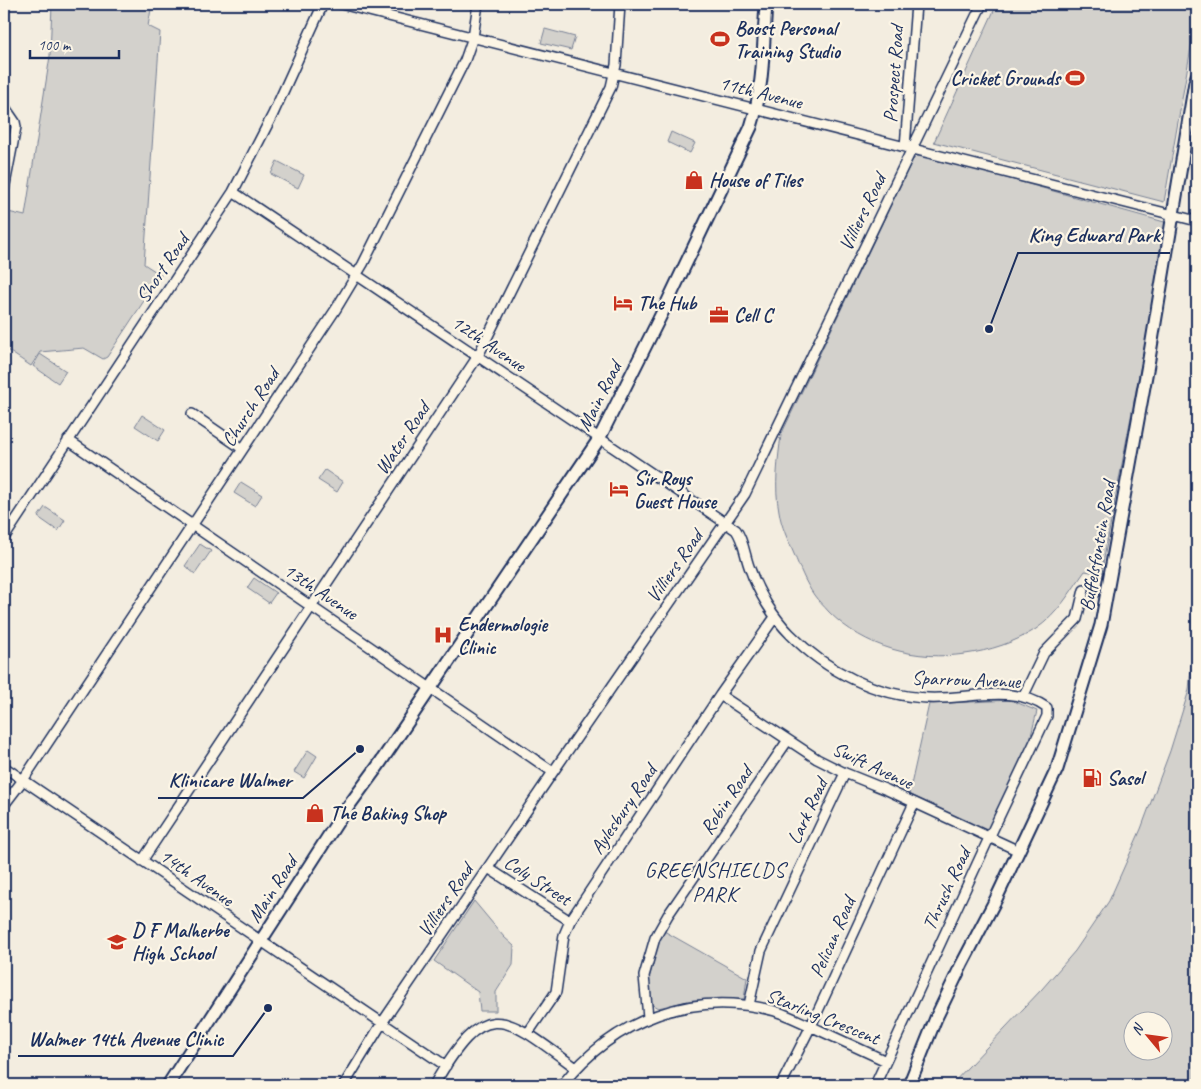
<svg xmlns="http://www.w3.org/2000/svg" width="1201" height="1089" viewBox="0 0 1201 1089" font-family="Caveat,sans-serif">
<rect width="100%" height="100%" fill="#f3ede0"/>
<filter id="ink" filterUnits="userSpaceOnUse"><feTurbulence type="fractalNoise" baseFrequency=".02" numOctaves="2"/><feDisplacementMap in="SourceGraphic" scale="10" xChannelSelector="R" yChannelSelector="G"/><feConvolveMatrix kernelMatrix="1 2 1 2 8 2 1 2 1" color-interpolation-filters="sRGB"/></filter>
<g filter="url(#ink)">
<path fill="#d3d1cc" stroke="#778095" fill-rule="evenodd" d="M52,4h100l-4,22 12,6 -16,232 17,11 -54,82 -4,2 -19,-11 -44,4 -9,14 -27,-18v-137l21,5 25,-160z
M997,4h200v9l-33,189 -230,-60z
M545,29l30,8 -4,13 -30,-7z
M671,132l24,11 -5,10 -23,-11z
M924,155l244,68 -67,351 -16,-3c-15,21 -27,43 -49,58 -20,13 -47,22 -71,25 -49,7 -100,-6 -136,-42 -5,-6 -11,-11 -15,-17 -9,-13 -14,-27 -20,-41 -6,-14 -13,-28 -15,-43 -5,-25 -1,-51 2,-76l131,-274 5,-5z
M277,161l27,14 -6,13 -27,-14z
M40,354l26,17 -8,12 -25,-17z
M1197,408v677h-246l91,-96 33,-38 34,-50 32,-72 29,-78 19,-61 3,-33v-206zM1134,1022h30v30h-30z
M142,415l23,15 -7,11 -23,-15z
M325,470l18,12 -6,10 -19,-12z
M241,482l21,13 -7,11 -21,-13z
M45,507l20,13 -7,11 -20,-14z
M200,544l11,7 -16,23 -10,-8z
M254,578l22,15 -7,10 -22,-15z
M1011,700l26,11 -9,37 -39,84 -80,-38 20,-90z
M308,750l9,6 -13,22 -10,-6z
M474,901l30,36 10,9 -1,19 -17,27v19h-16l-2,-19 -44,-31z
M664,931l83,47 -3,21 -51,1 -35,8 -7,-4 -2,-26 10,-37z"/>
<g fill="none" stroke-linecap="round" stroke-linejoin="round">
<g stroke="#1b2f5e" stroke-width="12">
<path id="minor" d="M341,4l856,217
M4,106l11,16 1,5 -12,63
M905,147l11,-143
M233,192l503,338c8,11 9,27 14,39 8,23 23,48 40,65 36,37 86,62 138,64 40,2 84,-15 119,10v8l-58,122 -114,247
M192,414l51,35
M68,440l485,332
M4,538l229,-346 40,-78 50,-110
M720,695l97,64 28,14 42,17 132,61
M1023,697l21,-44 33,-34 7,-29
M4,767l442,299
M4,805l19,-25 313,-471 27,-45 102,-204 8,-23 5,-33
M142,861l336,-505 133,-269 5,-22 4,-61
M488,868l82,53
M749,1005l12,-54 84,-178
M648,1017l-4,-41 11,-38 13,-23 120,-175
M528,1033l28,-41 8,-57 6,-14 150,-226 55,-78
M344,1085l38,-62 171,-251 192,-278 237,-490
M434,1085c52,-90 69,-71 142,-17
M562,1085c52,-66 131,-96 213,-74 15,5 31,13 46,20 22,10 43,20 65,30
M781,1085l30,-59 103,-223"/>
</g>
<g stroke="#1b2f5e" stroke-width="15">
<path id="major" d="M168,1085l174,-270 36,-49 221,-327 69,-138 83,-174c13,-40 12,-82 15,-123
M909,1085l27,-67 26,-54 34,-65 61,-130 44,-144 48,-266 46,-277 2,-6"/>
</g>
<use href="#minor" stroke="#fcf5e5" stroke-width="9"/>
<use href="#major" stroke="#fcf5e5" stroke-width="11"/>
</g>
</g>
<defs>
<g id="stadium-bare" transform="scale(1.5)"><path d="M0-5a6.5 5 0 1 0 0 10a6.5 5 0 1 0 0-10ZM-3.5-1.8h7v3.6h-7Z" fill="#c8321e" stroke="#fcf5e5" stroke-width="2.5" paint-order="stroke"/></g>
<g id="shop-bare" transform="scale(1.5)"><path d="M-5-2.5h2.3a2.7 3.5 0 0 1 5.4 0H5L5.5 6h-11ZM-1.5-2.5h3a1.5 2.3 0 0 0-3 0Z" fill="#c8321e" stroke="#fcf5e5" stroke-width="2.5" paint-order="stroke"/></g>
<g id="hotel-bare" transform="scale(1.5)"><path d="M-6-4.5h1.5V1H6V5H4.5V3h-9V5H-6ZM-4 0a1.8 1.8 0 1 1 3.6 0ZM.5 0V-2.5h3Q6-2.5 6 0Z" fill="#c8321e" stroke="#fcf5e5" stroke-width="2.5" paint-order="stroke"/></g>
<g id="office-bare" transform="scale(1.5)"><path d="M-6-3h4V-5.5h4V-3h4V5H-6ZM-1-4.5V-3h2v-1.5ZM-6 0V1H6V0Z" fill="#c8321e" stroke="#fcf5e5" stroke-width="2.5" paint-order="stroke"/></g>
<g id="hospital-bare" transform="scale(1.5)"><path d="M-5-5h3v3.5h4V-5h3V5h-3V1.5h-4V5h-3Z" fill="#c8321e" stroke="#fcf5e5" stroke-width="2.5" paint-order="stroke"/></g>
<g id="fuel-bare" transform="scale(1.5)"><path d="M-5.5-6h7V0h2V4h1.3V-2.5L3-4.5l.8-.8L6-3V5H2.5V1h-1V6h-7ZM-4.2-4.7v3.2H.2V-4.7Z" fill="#c8321e" stroke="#fcf5e5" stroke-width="2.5" paint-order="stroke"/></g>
<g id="school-bare" transform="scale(1.5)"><path d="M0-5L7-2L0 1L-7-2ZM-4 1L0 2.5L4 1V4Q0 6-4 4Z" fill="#c8321e" stroke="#fcf5e5" stroke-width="2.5" paint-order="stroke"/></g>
</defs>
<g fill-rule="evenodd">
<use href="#stadium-bare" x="720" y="39"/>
<use href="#stadium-bare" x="1075" y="78"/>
<use href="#shop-bare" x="694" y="180"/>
<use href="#hotel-bare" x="623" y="303"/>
<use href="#office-bare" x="719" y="315"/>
<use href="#hotel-bare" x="619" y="489"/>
<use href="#hospital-bare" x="443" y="635"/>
<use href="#fuel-bare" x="1092" y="778"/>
<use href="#shop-bare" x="315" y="813"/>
<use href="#school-bare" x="117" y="942"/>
</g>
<g text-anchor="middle" stroke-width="4.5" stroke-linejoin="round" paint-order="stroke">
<g font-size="20" font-weight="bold" fill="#1b2f5e" stroke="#fcf5e5" text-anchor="start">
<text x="735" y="35">Boost Personal<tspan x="735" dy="23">Training Studio</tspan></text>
<text x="1060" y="85" text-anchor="end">Cricket Grounds</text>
<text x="709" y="187">House of Tiles</text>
<text x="638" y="310">The Hub</text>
<text x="734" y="322">Cell C</text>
<text x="634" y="485">Sir Roys<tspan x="634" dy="23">Guest House</tspan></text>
<text x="458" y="631">Endermologie<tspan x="458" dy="23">Clinic</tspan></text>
<text x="1107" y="785">Sasol</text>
<text x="330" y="820">The Baking Shop</text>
<text x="132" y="937">D F Malherbe<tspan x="132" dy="23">High School</tspan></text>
</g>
<g font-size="20" fill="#1b2f5e" stroke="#fcf5e5">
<text transform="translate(893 74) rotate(-86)" y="7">Prospect Road</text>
<text transform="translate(761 92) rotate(14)" y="7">11th Avenue</text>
<text transform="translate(862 212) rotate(-64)" y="7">Villiers Road</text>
<text transform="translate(162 268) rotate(-56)" y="7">Short Road</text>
<text transform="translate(489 343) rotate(34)" y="7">12th Avenue</text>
<text transform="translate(599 396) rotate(-63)" y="7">Main Road</text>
<text transform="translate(250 407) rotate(-57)" y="7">Church Road</text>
<text transform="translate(402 438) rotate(-56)" y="7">Water Road</text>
<text transform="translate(1097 546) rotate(-80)" y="7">Buffelsfontein Road</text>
<text transform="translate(674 566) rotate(-55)" y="7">Villiers Road</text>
<text transform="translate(321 591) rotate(34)" y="7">13th Avenue</text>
<text transform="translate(966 679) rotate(2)" y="7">Sparrow Avenue</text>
<text transform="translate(873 765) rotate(25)" y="7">Swift Avenue</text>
<text transform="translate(726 800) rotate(-56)" y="7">Robin Road</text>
<text transform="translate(623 809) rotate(-56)" y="7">Aylesbury Road</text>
<text transform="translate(807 811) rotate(-65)" y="7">Lark Road</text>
<text transform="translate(197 877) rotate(35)" y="7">14th Avenue</text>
<text transform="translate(538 880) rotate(33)" y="7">Coly Street</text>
<text transform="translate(272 889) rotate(-57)" y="7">Main Road</text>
<text transform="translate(946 889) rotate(-65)" y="7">Thrush Road</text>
<text transform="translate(445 900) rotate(-56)" y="7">Villiers Road</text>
<text transform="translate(832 937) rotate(-66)" y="7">Pelican Road</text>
<text transform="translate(823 1016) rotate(22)" y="7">Starling Crescent</text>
</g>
<g font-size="21" letter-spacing="1" fill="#1b2f5e" stroke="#fcf5e5">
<text x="715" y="877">GREENSHIELDS<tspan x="715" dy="24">PARK</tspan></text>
</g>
</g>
<path fill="none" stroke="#1b2f5e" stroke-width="2" d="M989 329L1018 253H1170M360 749L303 798H158M268 1008L233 1056H18"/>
<g fill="#1b2f5e" stroke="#fcf5e5" stroke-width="2">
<circle cx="989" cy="329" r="5"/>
<circle cx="360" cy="749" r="5"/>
<circle cx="268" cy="1008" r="5"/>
</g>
<g font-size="21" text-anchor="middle" font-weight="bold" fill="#1b2f5e" stroke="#fcf5e5" stroke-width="4.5" stroke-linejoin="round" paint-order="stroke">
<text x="1094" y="242">King Edward Park</text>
<text x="230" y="787">Klinicare Walmer</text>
<text x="126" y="1046">Walmer 14th Avenue Clinic</text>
</g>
<rect width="1201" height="1089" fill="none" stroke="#fcf5e5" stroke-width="20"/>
<rect x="10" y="10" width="1181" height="1069" fill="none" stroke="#1b2f5e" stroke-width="2" filter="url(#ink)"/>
<g transform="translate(1148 1036) rotate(299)"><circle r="24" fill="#fcf5e5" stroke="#a2a6af"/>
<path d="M0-4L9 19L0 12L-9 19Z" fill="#c8321e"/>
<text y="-8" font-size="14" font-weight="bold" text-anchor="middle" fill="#1b2f5e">N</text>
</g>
<path d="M30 50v8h89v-8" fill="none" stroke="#1b2f5e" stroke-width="2.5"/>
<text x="38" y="50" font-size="15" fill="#1b2f5e" stroke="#fcf5e5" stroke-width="4" paint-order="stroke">100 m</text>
</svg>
